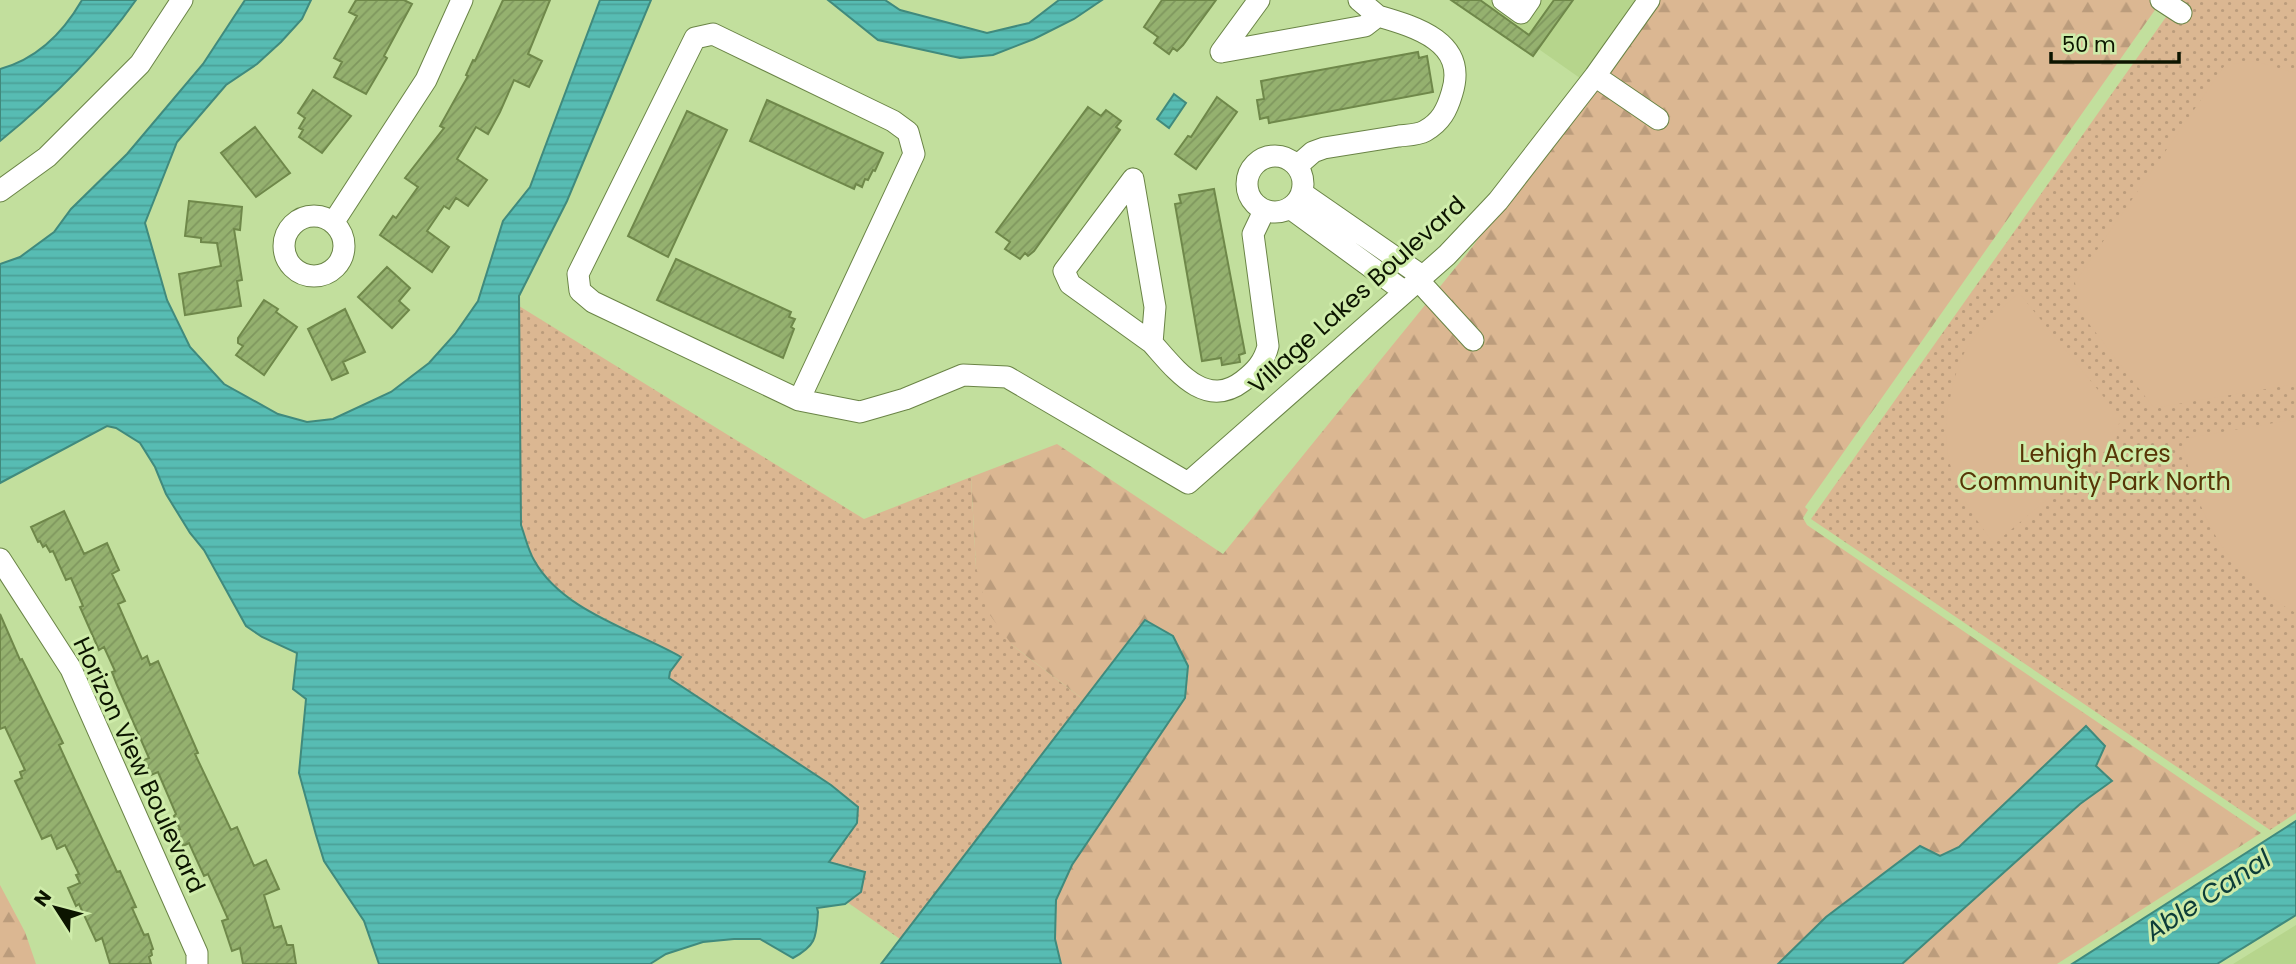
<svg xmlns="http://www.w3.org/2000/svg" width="2296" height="964" viewBox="0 0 2296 964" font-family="Poppins,sans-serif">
<defs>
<pattern id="green-dots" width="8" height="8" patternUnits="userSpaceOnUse" patternTransform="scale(1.75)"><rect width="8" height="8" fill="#dbb792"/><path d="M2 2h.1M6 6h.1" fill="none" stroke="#bb9c7c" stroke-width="1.8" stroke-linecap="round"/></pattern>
<pattern id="forest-firs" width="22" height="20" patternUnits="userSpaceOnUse" patternTransform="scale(1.75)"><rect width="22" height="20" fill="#dbb792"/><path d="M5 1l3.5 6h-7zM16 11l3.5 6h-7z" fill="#bb9c7c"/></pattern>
<pattern id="water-rules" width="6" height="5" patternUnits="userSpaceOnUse" patternTransform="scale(1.75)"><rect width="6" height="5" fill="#57bcb3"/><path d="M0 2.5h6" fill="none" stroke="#4ba198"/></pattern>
<pattern id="building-hatch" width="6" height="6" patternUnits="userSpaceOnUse" patternTransform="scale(1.75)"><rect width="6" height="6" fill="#95b16f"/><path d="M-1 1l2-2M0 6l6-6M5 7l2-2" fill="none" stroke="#7f975e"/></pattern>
</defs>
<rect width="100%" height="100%" fill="#c2df9d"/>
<path fill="#b6d58c" d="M1469,0h177l-59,83z
M2296,925v39h-63z"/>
<path fill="url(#green-dots)" d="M2178,0h118v813l-26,17 -459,-311z
M519,306l345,213 107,-42 5,90 36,78 72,55 -184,239 -53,-37 14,-10 -33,-30 30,-55 -27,-22 -162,-107 1,-6 11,-15 -95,-48 -33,-24 -19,-24 -13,-36z"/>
<path fill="url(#forest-firs)" d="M1646,0h516l-357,507 3,3 -5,8 4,7 454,308 -204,131h-155l178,-160 32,-22 -16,-16 -10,-40 -127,121 -19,9 -20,-10 -94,71 -48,47h-717l-6,-25 1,-39 16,-35 113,-167 -40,-78 -61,80 -72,-55 -25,-34 -11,-44 -5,-90 86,-33 166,110 250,-308z
M0,885l25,47 11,32h-36z"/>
<path fill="#dbb792" d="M2254,61l42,12v311l-142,24 -75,-97 -4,-29 150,-217z
M2019,293l101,124 -4,25 -122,102c-36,-48 -59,-89 -43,-150 3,-16 8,-32 16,-46 14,-22 33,-38 52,-55z
M2296,419v194c-70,-38 -100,-99 -114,-174z"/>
<path fill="url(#water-rules)" stroke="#408a7d" stroke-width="2" d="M82,0h54c-38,54 -84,99 -136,141v-72c37,-10 63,-36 82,-69z
M245,0h66l-9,19 -21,23 -24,22 -31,21 -49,57 -32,81 22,77 23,47 34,37 54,30 29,8 26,-3 58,-27 38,-29 26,-29 23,-33 25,-80 27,-34 70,-187h51l-84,201 -48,95 2,229c4,11 7,25 13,35 28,51 100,70 147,97l-11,15 -1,6 162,107 27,22 -1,16 -28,39 36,10 -4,20 -16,12 -28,4 1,4c-2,25 -1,33 -25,46l-33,-19h-26l-31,3 -37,12 -16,10h-271l-15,-43 -40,-60 -8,-26 -17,-62 7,-74 -13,-10 4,-36 -35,-16 -16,-11 -42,-76 -14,-17 -24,-39 -11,-27 -15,-24 -24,-15 -9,-2 -107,57v-219l20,-7 34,-25 17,-23 56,-55 76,-90z
M828,0h57l15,10 87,23 42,-10 30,-23h43l-28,19 -40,20 -41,16 -33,3 -82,-18z
M1174,94l12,9 -17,25 -12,-9z
M1145,620l28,16 15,30 -3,32 -113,167 -16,35 -1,39 6,25h-180z
M2086,726l19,20 -9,20 16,15 -32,23 -178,160h-124l48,-47 94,-71 20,10 19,-9z
M2296,821v94l-79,49h-145z"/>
<path fill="url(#building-hatch)" stroke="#6f884a" stroke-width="2" d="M356,0h48l8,4 -28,52 3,2 -21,36 -32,-17 8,-15 -8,-4 23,-42 -8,-4z
M503,0h47l-22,54 14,7 -13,26 -15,-7 -14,32 -12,22 -12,-7 -19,32 30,21 -19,26 -12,-8 -7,11 -5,-3 -17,25 22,16 -17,25 -52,-37 13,-19 3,2 22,-31 -13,-9 39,-50 -4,-2 28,-50 -2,-1 7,-15 2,1z
M1162,0h54l-33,45 -6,6 -4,-3 -4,6 -15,-11 4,-6 -14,-10z
M1451,0h29l49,35 25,-35h19l-40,56z
M1418,52l1,6 8,-2 6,36 -164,31 -1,-6 -8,2 -3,-19 7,-1 -3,-18z
M313,90l38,26 -29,37 -23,-16 4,-7 -4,-2 6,-10 -7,-5z
M1217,97l20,15 -41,57 -21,-15 13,-18 3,1z
M767,100l116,53 -8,18 -2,-1 -5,10 -3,-1 -3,8 -6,-3 -2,5 -104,-48z
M1088,107l13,9 5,-6 15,11 -5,6 4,3 -86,121 -6,5 -3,-3 -5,6 -15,-10 5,-7 -14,-10z
M687,111l40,19 -59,127 -40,-21z
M255,127l35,46 -34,24 -35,-44z
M1214,189l31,164 -6,2 1,7 -18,3 -1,-7 -19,3 -27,-157 6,-1 -2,-8z
M189,201l53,6 -2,23 -6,-1 8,51 -5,1 4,25 -56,9 -6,-41 42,-8 -4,-23 -16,-1v-4l-16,-2z
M676,259l115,53 -2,5 6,2 -4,8 3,2 -11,29 -126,-58z
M387,267l23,21 -11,13 10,9 -17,18 -34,-31z
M264,300l14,9 -2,3 21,15 -33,48 -28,-20 7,-9 -5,-3v-5z
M345,309l20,43 -22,10 5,11 -16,7 -24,-51z
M64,511l20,43 23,-11 12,27 -7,4 13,27 -7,3 24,55 5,-3 3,9 8,-4 40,92 -3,1 36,76 6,-3 17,39 12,-6 13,29 -15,6 10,33 7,-2 6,19h6l3,19h-53l-3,-16 -8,3 -10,-30 6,-2 -20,-45 -4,2 -15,-33 -6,3 -7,-16 4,-1 -6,-13 2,-2 -18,-42 -7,3 -7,-15 5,-2 -32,-73 -5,-13 3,-1 -11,-24 -5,3 -19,-43 3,-1 -12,-28 -5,2 -13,-29 -3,1 -4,-7 -3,2 -3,-6 -2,1 -7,-15z
M0,614l20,46 2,-1 11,22 30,62 -4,2 58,127 3,-1 16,36 -4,1 12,27 4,-1 5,15 -2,1 1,5 -3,2 2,7h-41l-8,-26 -6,3 -17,-37 -3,2 -8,-18 12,-5 -4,-8 3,-1 -14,-29 -8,4 -6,-14 -9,4 -27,-58 7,-3 -2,-6 5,-2 -20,-43 -5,2z"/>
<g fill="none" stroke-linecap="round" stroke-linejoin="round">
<g stroke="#6a8446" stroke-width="23">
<path id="minor" d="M1359,0l19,16
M1503,0l18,13 9,-13
M2161,0l20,13
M1221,52l144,-26 13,-10c38,11 90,26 74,77 -5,17 -11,29 -27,38 -7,4 -18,4 -26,5 -25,4 -50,8 -75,12l-11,4 -16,14
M1221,52l38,-52
M1595,76l63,43
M1247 184a28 28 0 1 1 56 0a28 28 0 1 1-56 0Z
M1133,179l22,128 -3,36c24,27 53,67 91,38 13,-10 21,-19 25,-35l-15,-112 11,-23
M1133,179l-69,92 6,13 82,59
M0,191l47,-34 93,-93 42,-64
M1302,193l120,83
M1290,208l115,84
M284 246a30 30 0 1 1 60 0a30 30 0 1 1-60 0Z
M333,223l93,-143 36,-80
M1418,280l55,60
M799,400l115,-246 -6,-22 -15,-11 -180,-87 -18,4 -117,236 2,17 13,11 206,98 61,12 45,-13 58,-24 44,2 181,106 259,-228 51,-54 97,-125 54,-76
M0,559l71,110 126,284v11"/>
</g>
<use href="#minor" stroke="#fff" stroke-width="21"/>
</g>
<g text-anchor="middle" stroke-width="6" stroke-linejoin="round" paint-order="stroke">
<g font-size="24" fill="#0c1500" stroke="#cfecaa">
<text transform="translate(1357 295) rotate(-42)" y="8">Village Lakes Boulevard</text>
<text transform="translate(139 765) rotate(65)" y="8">Horizon View Boulevard</text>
</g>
<g font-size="24" fill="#573507" stroke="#cfecaa">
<text x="2095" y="462">Lehigh Acres<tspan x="2095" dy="28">Community Park North</tspan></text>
</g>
<g font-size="26" font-style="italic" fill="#0d3d39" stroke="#cfecaa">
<text transform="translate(2208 895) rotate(-33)" y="9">Able Canal</text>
</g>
</g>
<g transform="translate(56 908) rotate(306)" stroke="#cfecaa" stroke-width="5" paint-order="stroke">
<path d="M0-5L12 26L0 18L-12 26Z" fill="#0c1500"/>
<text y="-10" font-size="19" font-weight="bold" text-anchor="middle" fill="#0c1500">N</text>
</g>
<path d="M2051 52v10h128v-10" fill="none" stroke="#0c1500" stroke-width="3.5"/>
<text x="2062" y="52" font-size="21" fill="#0c1500" stroke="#cfecaa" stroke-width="5" paint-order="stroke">50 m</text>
</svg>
